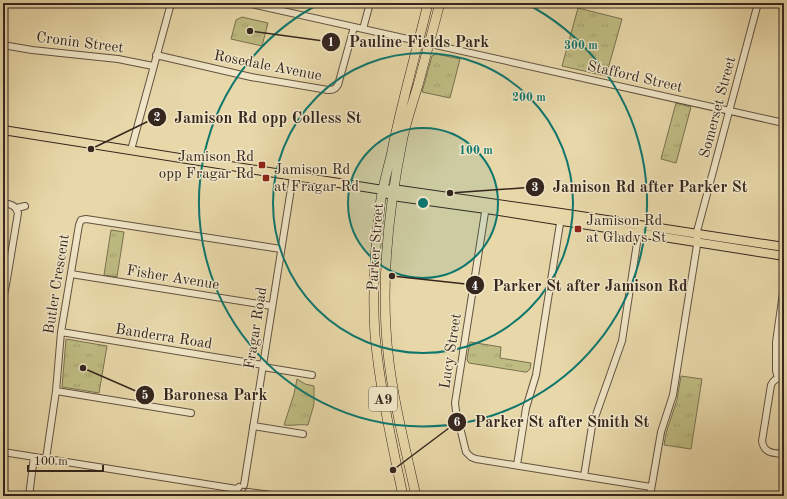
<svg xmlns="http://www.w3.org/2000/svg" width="787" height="499" viewBox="0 0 787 499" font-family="'Old Standard TT',serif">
<defs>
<pattern id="grass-tufts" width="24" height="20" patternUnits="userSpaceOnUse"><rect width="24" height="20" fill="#bebc82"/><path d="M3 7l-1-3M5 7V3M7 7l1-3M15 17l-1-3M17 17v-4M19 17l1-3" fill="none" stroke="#a4a170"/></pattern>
</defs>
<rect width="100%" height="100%" fill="#e8d8a9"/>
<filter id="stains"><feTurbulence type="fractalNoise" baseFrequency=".005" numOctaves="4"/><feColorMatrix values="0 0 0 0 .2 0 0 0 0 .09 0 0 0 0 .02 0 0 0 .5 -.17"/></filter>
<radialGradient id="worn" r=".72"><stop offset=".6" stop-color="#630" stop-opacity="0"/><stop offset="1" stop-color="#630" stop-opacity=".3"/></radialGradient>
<path fill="url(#grass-tufts)" stroke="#7a7150" d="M578,8l44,11 -16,57 -44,-10z
M242,17l26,6 -6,23 -31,-7 5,-19z
M436,54l24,5 -10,39 -28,-6 10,-36z
M676,103l15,4 -15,56 -15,-4z
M111,230l13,2 -7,45 -13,-2z
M66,339l41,7 -8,47 -37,-6z
M470,342l31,5 -1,11 31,5 -1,6 -3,3h-2l-56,-9 -1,-1 -1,-3z
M681,376l21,3 -11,70 -27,-4 2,-12 11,-33z
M297,379l8,5 9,2v18l-6,21c-10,-1 -15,1 -24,0l10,-31z"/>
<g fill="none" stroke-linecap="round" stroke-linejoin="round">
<g stroke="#625241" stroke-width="8">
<path id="minor" d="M247,3l537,120
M363,29l7,-26
M3,45l29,5 86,9 35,7
M156,55l95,22 77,13c4,0 7,0 10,-5l16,-58
M131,150l39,-143v-4
M3,203c7,1 13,2 15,10l-12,72 -3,14
M486,206l-31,197 1,8 10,41 5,5 5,2 175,28
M17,208l8,-2
M71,274l201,32
M61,332l202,33
M263,367l49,8
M778,378l-2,-7v-29l8,-56
M784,378c-6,-1 -10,1 -13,7l-9,56c2,13 12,12 22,13
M56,391l135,22
M253,426l50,8
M3,452l234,37
M46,459l10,-68 5,-59 18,-107 2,-5 5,-1 195,30
M517,465l9,-57 10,-33 25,-158
M584,476l8,-50 30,-85 17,-111
M244,485l49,-309
M239,487l-2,2 1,4 4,3
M248,492l31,4
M29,496l5,-39
M650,496l11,-64 12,-37 24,-150v-14l2,-7 59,-221"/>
</g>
<g stroke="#35261e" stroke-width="10">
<path id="major" d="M3,130l380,60 10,-1 168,24 223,34
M388,194l4,2 94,13 298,47"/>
</g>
<g stroke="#35261e" stroke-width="10">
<path id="highway" d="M403,496c-11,-53 -23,-106 -28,-161 -3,-42 0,-87 5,-129 2,-17 7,-34 11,-50 10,-52 25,-102 37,-153
M416,496c-12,-54 -27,-111 -30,-167 -4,-65 4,-128 17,-192 4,-18 10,-35 15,-52 7,-27 15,-55 22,-82"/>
</g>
<use href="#minor" stroke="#f0e6c7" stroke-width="6"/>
<use href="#major" stroke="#e8d8a9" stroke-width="8"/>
<use href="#highway" stroke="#e8d8a9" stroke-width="9"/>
</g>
<circle cx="423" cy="203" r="75" fill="#0f766e" fill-opacity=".12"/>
<g fill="none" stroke="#0f766e" stroke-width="2">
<circle cx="423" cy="203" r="75"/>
<circle cx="423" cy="203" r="150"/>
<path d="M525 3A224 224 0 1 1 321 3"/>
</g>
<g fill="#8f2418" stroke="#f0e6c7" stroke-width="1.5">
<rect x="258" y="161" width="8" height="8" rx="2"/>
<rect x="262" y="174" width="8" height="8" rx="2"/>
<rect x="574" y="225" width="8" height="8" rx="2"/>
</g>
<g text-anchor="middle" stroke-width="3" stroke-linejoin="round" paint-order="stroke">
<rect fill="#f0e6c7" stroke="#6d6051" stroke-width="1" x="369" y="387" width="28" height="24" rx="3"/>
<g font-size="14" font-weight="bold" fill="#35261e">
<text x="383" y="404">A9</text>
</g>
<g font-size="15" fill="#35261e" stroke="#f0e6c7">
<text transform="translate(80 42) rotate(7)" y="5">Cronin Street</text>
<text transform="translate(268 65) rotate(11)" y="5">Rosedale Avenue</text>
<text transform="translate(635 76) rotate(13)" y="5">Stafford Street</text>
<text transform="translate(717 107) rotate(-75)" y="5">Somerset Street</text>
<text transform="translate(375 247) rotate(-86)" y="5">Parker Street</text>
<text transform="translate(173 277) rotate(9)" y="5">Fisher Avenue</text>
<text transform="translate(56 284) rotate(-81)" y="5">Butler Crescent</text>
<text transform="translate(255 328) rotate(-81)" y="5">Fragar Road</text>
<text transform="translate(164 336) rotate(9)" y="5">Banderra Road</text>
<text transform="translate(450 351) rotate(-81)" y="5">Lucy Street</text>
</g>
<g font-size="15" fill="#35261e" stroke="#f0e6c7" text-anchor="start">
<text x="254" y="161" text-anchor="end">Jamison Rd<tspan x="254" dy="17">opp Fragar Rd</tspan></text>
<text x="274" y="174">Jamison Rd<tspan x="274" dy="17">at Fragar Rd</tspan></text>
<text x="586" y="225">Jamison Rd<tspan x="586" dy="17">at Gladys St</tspan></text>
</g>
</g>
<circle cx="423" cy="203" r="6" fill="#0f766e" stroke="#f0e6c7" stroke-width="2"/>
<g font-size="12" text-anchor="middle" font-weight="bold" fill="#0f766e" stroke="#f0e6c7" stroke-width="3" stroke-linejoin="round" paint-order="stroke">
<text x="581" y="49">300 m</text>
<text x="529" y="101">200 m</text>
<text x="476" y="154">100 m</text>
</g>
<path fill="none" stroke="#35261e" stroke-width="1.5" d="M250 31L331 42M91 149L157 117M450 193L535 187M392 276L475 285M83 368L145 395M393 470L457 422"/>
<g fill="#35261e" stroke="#f0e6c7" stroke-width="1.5">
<circle cx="250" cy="31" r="4"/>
<circle cx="91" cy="149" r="4"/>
<circle cx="450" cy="193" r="4"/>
<circle cx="392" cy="276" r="4"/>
<circle cx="83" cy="368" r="4"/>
<circle cx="393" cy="470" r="4"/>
<circle cx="331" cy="42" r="10"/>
<circle cx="157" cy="117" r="10"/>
<circle cx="535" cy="187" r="10"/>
<circle cx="475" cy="285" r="10"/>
<circle cx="145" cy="395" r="10"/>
<circle cx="457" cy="422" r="10"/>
</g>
<g font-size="12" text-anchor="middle" font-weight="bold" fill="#fff">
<text x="331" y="46">1</text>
<text x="157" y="121">2</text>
<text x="535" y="191">3</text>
<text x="475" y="290">4</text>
<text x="145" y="399">5</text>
<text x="457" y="426">6</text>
</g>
<g font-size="16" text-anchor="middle" font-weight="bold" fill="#35261e" stroke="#f0e6c7" stroke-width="3" stroke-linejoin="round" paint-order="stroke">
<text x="419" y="47">Pauline Fields Park</text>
<text x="268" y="123">Jamison Rd opp Colless St</text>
<text x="650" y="192">Jamison Rd after Parker St</text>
<text x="590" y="291">Parker St after Jamison Rd</text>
<text x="215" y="400">Baronesa Park</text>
<text x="562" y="427">Parker St after Smith St</text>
</g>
<rect width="787" height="499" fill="none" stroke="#e8d8a9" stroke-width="16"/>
<rect x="4" y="4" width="779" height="491" fill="none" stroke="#35261e" stroke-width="2"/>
<rect x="8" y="8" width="771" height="483" fill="none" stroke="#35261e"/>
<path d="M28 465v6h75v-6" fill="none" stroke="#35261e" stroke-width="2"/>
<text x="34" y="465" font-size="12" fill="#35261e" stroke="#f0e6c7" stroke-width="3" paint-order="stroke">100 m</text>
<rect width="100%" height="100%" filter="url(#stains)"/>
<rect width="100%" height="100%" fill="url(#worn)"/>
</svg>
